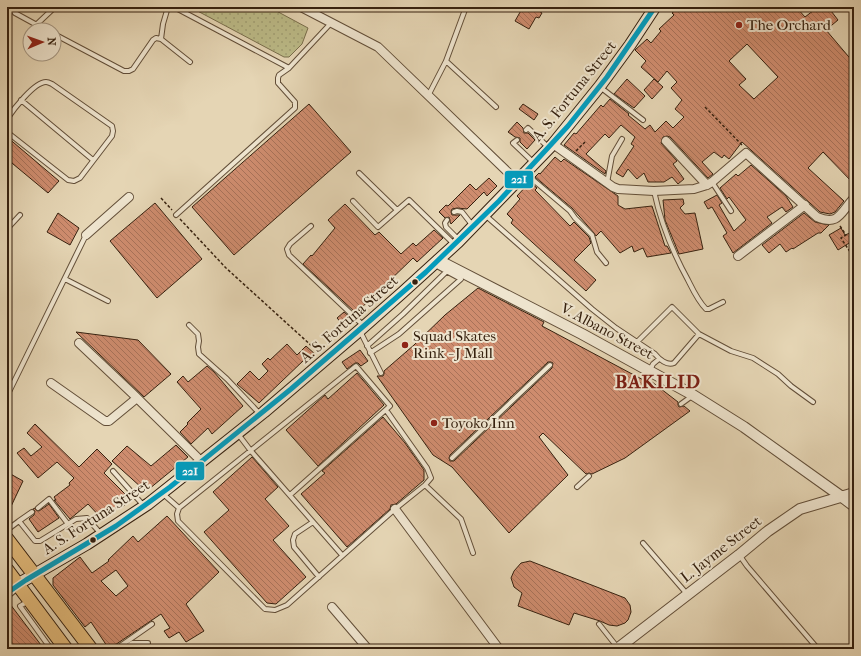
<svg xmlns="http://www.w3.org/2000/svg" width="861" height="656" viewBox="0 0 861 656" font-family="'IM FELL French Canon',serif">
<defs>
<pattern id="grass-dots" width="8" height="8" patternUnits="userSpaceOnUse"><rect width="8" height="8" fill="#bcbb88"/><path d="M2 2h.1M6 6h.1" fill="none" stroke="#a2a074" stroke-width="1.8" stroke-linecap="round"/></pattern>
<pattern id="building-back-hatch" width="6" height="6" patternUnits="userSpaceOnUse"><rect width="6" height="6" fill="#ce8c6e"/><path d="M-1 5l2 2M0 0l6 6M5-1l2 2" fill="none" stroke="#a87259"/></pattern>
</defs>
<rect width="100%" height="100%" fill="#e5d5b4"/>
<filter id="stains"><feTurbulence type="fractalNoise" baseFrequency=".005" numOctaves="4"/><feColorMatrix values="0 0 0 0 .2 0 0 0 0 .09 0 0 0 0 .02 0 0 0 .5 -.17"/></filter>
<radialGradient id="worn" r=".72"><stop offset=".6" stop-color="#630" stop-opacity="0"/><stop offset="1" stop-color="#630" stop-opacity=".3"/></radialGradient>
<path fill="url(#grass-dots)" stroke="#796e4c" d="M190,7h79l39,21 -6,16 -13,13h-5z"/>
<path fill="url(#building-back-hatch)" stroke="#36210f" fill-rule="evenodd" d="M523,7h19l-3,4 3,2 -3,5 -3,-1 -7,12 -14,-8z
M679,7h117l9,10 13,-10h10l10,13 -12,10 28,33v121l-31,-32 -15,16 36,33 -9,11 -5,2 -10,-2 -78,-70 -13,17 -5,-4 -2,3 -8,-6 -12,10 11,12 -5,4 -38,-41 -3,-1 -4,1 -2,6 16,18 -4,3 11,15 -6,5 -6,-7 -8,5h-16l-4,-9 -7,6 -9,-10 -5,8 -7,-4 18,-27 -3,-2 4,-7 -14,-12 -12,13 -4,-4 -19,20 20,17 -1,3 -41,-29 10,-12 2,1 25,-29 2,2 7,-8 19,15 -1,1 17,14 5,-4 5,7 11,-11 7,7 11,-11 -9,-8 7,-9 -11,-12 6,-6 -10,-11 -9,11 -17,-15 5,-6 -11,-11 12,-11 4,4 10,-12 -2,-2 15,-14 -2,-2zM747,44l31,33 -24,22 -15,-14 7,-6 -17,-18z
M627,79l18,17 -11,12 -20,-14z
M654,79l9,8 -11,12 -8,-9z
M309,104l42,48 -117,103 -42,-48z
M523,104l15,10 -4,6 -15,-11z
M517,122l6,6 1,5h4l7,7 -8,9 -7,-7v-4l-5,-1 -7,-5z
M7,137l52,44 -11,12 -41,-34z
M555,157l6,5 3,-3 54,37v9l7,4 27,-3 13,40h2l4,7 -24,4 -4,-9 -9,4 -2,-6 -12,7 -19,-22 -5,5 -2,-3 -22,-25 -37,-31 4,-4 1,1z
M751,165l35,31 7,11 -7,5 -4,-5 -15,10 5,6 -39,30 -10,-17 4,-3 -15,-26 -4,2 -4,-7 13,-7 5,8 -3,2 15,26 12,-11 -17,-23 -2,2 -7,-11 16,-14 2,2z
M489,178l8,8 -10,10 -3,-4 -17,17 -10,-1 -5,1 -1,3 1,3h8l-9,9 -1,-2v-2l-1,-3 -4,1 -6,-6 7,-7 2,1 22,-22 6,6z
M530,182l7,6 -2,2 35,36 4,-4 15,15 2,6 -17,17 22,20 -10,11 -75,-68 2,-3 -6,-6 13,-15 -3,-3z
M683,199l1,5 -4,4 5,6 10,-1 8,36 -24,5 -14,-34 -2,-20z
M155,203l47,56 -45,39 -47,-57z
M345,204l30,31 4,-3 22,22 12,-11 3,3 18,-16 9,8 -26,24 -4,-4 -57,55 -53,-49 8,-9 1,1 23,-28 -7,-8z
M58,213l21,15 -9,17 -23,-13z
M804,213l11,9 14,3 -8,8h-3l-25,16 -1,-1 -6,4 -6,-8 -11,9 -7,-8z
M841,228l4,7 5,-2 4,7 -16,10 -9,-15z
M478,288l66,34 -2,4 107,57 3,-1 26,20v3l1,2 5,-1 6,5 -65,47 -33,16 -3,-1 -3,1 -43,-41 -4,4 29,38 -59,58 -57,-66 -19,-12 -56,-79h6l1,-2v-3l30,-26 31,-30zM548,362h3l2,1 -1,5 -98,93h-4l-1,-3 1,-3z
M344,312l7,6 -2,2 1,1 -5,6 -8,-9z
M76,332l62,8 33,34 -27,23z
M287,344l10,11 9,-9 10,9 -8,8 -4,-3 -45,43 -22,-19 13,-13 9,9 9,-9 -6,-7 6,-6 2,2z
M360,350l8,11 -7,5 -3,-3h-3l-8,6 -5,-7z
M207,366l7,6 29,34 -31,28 -4,-6 -17,16 -11,-12 8,-8 -1,-1 14,-14 -24,-27 6,-6 5,6z
M357,373l27,32 -66,61 -32,-36 39,-35 3,4z
M383,417l22,26 19,27v10l-28,24 -5,1 -1,4 -43,38 -46,-53 24,-21 -3,-2z
M35,424l44,43 18,-18 15,15 -8,9 26,26 -8,9 -3,-3 -16,15 -15,-16 -18,15 -16,-19h2l-2,-3 16,-12 -1,-2 5,-5 -17,-16 -19,16 -21,-25 7,-5 7,8 11,-9 -15,-14z
M176,445l12,12 -39,32 -3,-5 -4,4 -30,-27 15,-15 24,20z
M252,457l26,30 -13,12 24,27 -16,14 33,37 -30,27 -9,-1 -63,-71 25,-22 -16,-18z
M7,472l16,9 -16,34z
M49,504l10,14 -21,14 -9,-13 5,-4 1,-4 -2,-2 2,-1 1,2 3,1z
M167,516l52,56 -33,32 18,27 -18,11 -7,-10 -10,6 -5,-7 6,-3 -9,-14 -52,35 -18,-27 -6,5 -32,-42v-7l27,-21 12,16 17,-12 -1,-1 25,-24 5,6zM116,570l12,16 -12,10 -15,-15z
M530,561l95,37 5,7 1,7 -3,8 -3,3 -8,3 -8,-1 -9,-4 -26,-8 -5,12 -51,-19 4,-13 -8,-6 -3,-9 3,-7 7,-8z
M7,600l37,49h-37z"/>
<g fill="none" stroke-linecap="round" stroke-linejoin="round">
<g stroke="#624e38" stroke-width="6">
<path id="service" d="M10,7l5,6 31,17
M174,7l115,61
M834,7h2
M36,25l19,-18
M54,34l70,37h5l4,-2 20,-29 3,-2 5,1 29,23
M161,39l2,-15 5,-17
M446,61l50,46
M600,87l43,33
M428,96l18,-35 20,-54
M21,100l72,60
M7,119c6,-9 27,-37 39,-37 2,0 4,1 6,2l60,42 1,5 -1,5 -32,42 -6,3 -6,-1 -61,-48
M526,130l2,-2 20,19
M517,140l-4,3 21,20
M359,173l38,37
M525,173l45,38 5,7 17,17 5,17 9,11
M712,182l19,29
M607,183l5,-27 10,-17
M654,191c7,33 18,60 34,89 5,10 10,21 18,29h3l14,-7
M353,201l25,26 31,-27 45,44
M454,212l3,-1 5,1 11,14
M176,215l119,-107v-6l-17,-19v-5l1,-3 10,-7 42,-45
M485,215l107,94 24,19 39,26c4,5 12,12 19,9l25,-29
M447,220l-2,3 1,4 13,13
M311,226l-21,18 -3,5 2,6 75,71
M7,229l13,-14
M65,279l43,22
M189,325l9,9 1,7 -1,6 1,7 28,25 33,35
M360,331l21,42
M637,342l35,-35 27,27 32,17 22,7 25,16 13,12 22,16
M367,346l36,-32 45,-44
M370,353l29,-19 62,-55 -26,-14
M650,370l3,-6 6,-5
M7,396l79,-161
M681,404l11,-8
M238,434l13,17 91,104
M452,458l98,-93
M113,471l31,35
M425,485l36,34 12,34
M577,487l12,-11
M162,493l17,15
M290,495l100,-89 -34,-40 -177,142 -2,6 1,7 87,88 10,1 12,-5 108,-96 30,-24 6,-7 -4,-10 -41,-58
M38,508l11,-9 19,25
M19,521l13,-9
M313,522l-18,12 -2,6 1,7 25,30
M7,530l12,-9 16,20h5l36,-22 11,-1 14,16
M643,543l44,51
M740,556l7,10 71,83
M27,602l-7,4 31,43
M599,624l19,24
M116,649l36,-25
M124,649l8,-6h16"/>
</g>
<g stroke="#624e38" stroke-width="10">
<path id="minor" d="M301,7l77,40 139,134
M666,141l41,44
M553,144l60,43 5,2 36,2 40,-2 13,-4 5,-3 34,-29 71,64c22,9 23,-4 37,-19
M86,235l43,-38
M738,256l67,-51
M79,343l53,50 69,68
M51,383l54,38h4l28,-23
M395,509l104,140
M332,607l36,42"/>
</g>
<g stroke="#624e38" stroke-width="12">
<path id="tertiary" d="M438,260l144,74 111,61 51,32 98,70 12,9
M7,593l11,-9
M617,649l122,-94 29,-24 32,-22 54,-16"/>
</g>
<g stroke="#36210f" stroke-width="13">
<path id="secondary" d="M18,584l69,-40 61,-40 116,-92 96,-82 43,-38 55,-50 95,-98 47,-58 30,-41 25,-38"/>
</g>
<g stroke="#36210f" stroke-width="15">
<path id="primary" d="M7,539l84,110
M7,570l59,79"/>
</g>
<path stroke="#36210f" stroke-width="1.5" stroke-dasharray="3 2" stroke-linecap="butt" d="M705,107l37,38
M576,151l9,-9
M161,198l11,12
M180,219l46,49 88,80
M840,226l6,9 -5,3 13,20"/>
<use href="#service" stroke="#eee4ce" stroke-width="4"/>
<use href="#minor" stroke="#eee4ce" stroke-width="8"/>
<use href="#tertiary" stroke="#eee4ce" stroke-width="10"/>
<use href="#secondary" stroke="#eee4ce" stroke-width="11"/>
<use href="#primary" stroke="#e2ba7a" stroke-width="13"/>
<g stroke="#eee4ce" stroke-width="8">
<path id="bus-1" d="M7,593l19,-13 90,-54 54,-39 121,-98 135,-117 73,-71 69,-75 39,-49 48,-70"/>
</g>
<use href="#bus-1" stroke="#059bbb" stroke-width="5"/>
</g>
<g fill="#8f2418" stroke="#eee4ce" stroke-width="1.5">
<circle cx="739" cy="25" r="4"/>
<circle cx="405" cy="345" r="4"/>
<circle cx="434" cy="423" r="4"/>
</g>
<g fill="#36210f" stroke="#eee4ce" stroke-width="1.5">
<circle cx="415" cy="282" r="3.5"/>
<circle cx="93" cy="540" r="3.5"/>
</g>
<g text-anchor="middle" stroke-width="4" stroke-linejoin="round" paint-order="stroke">
<g font-size="15" fill="#36210f" stroke="#eee4ce" text-anchor="start">
<text x="747" y="30">The Orchard</text>
<text x="413" y="341">Squad Skates<tspan x="413" dy="17">Rink - J Mall</tspan></text>
<text x="442" y="428">Toyoko Inn</text>
</g>
<g font-size="15" fill="#36210f" stroke="#eee4ce">
<text transform="translate(574 91) rotate(-51)" y="5">A. S. Fortuna Street</text>
<text transform="translate(349 319) rotate(-41)" y="5">A. S. Fortuna Street</text>
<text transform="translate(607 331) rotate(28)" y="5">V. Albano Street</text>
<text transform="translate(96 517) rotate(-33)" y="5">A. S. Fortuna Street</text>
<text transform="translate(721 549) rotate(-38)" y="5">L. Jayme Street</text>
</g>
<g font-size="19" font-weight="bold" letter-spacing="1" fill="#7a1f14" stroke="#eee4ce">
<text x="658" y="388">BAKILID</text>
</g>
</g>
<g stroke="#eee4ce" stroke-width="1.5">
<rect x="504" y="170" width="30" height="19" rx="4" fill="#059bbb"/>
<rect x="175" y="461" width="30" height="20" rx="4" fill="#059bbb"/>
</g>
<g font-size="11" text-anchor="middle" font-weight="bold" fill="#fff">
<text x="519" y="183">22I</text>
<text x="190" y="475">22I</text>
</g>
<rect width="861" height="656" fill="none" stroke="#e5d5b4" stroke-width="24"/>
<rect x="8" y="8" width="845" height="640" fill="none" stroke="#36210f" stroke-width="2"/>
<rect x="12" y="12" width="837" height="632" fill="none" stroke="#36210f"/>
<g transform="translate(42 42) rotate(88)"><circle r="19" fill="#eee4ce" stroke="#a49682"/>
<path d="M0-3L7 15L0 10L-7 15Z" fill="#8f2418"/>
<text y="-6" font-size="11" font-weight="bold" text-anchor="middle" fill="#36210f">N</text>
</g>
<rect width="100%" height="100%" filter="url(#stains)"/>
<rect width="100%" height="100%" fill="url(#worn)"/>
</svg>
